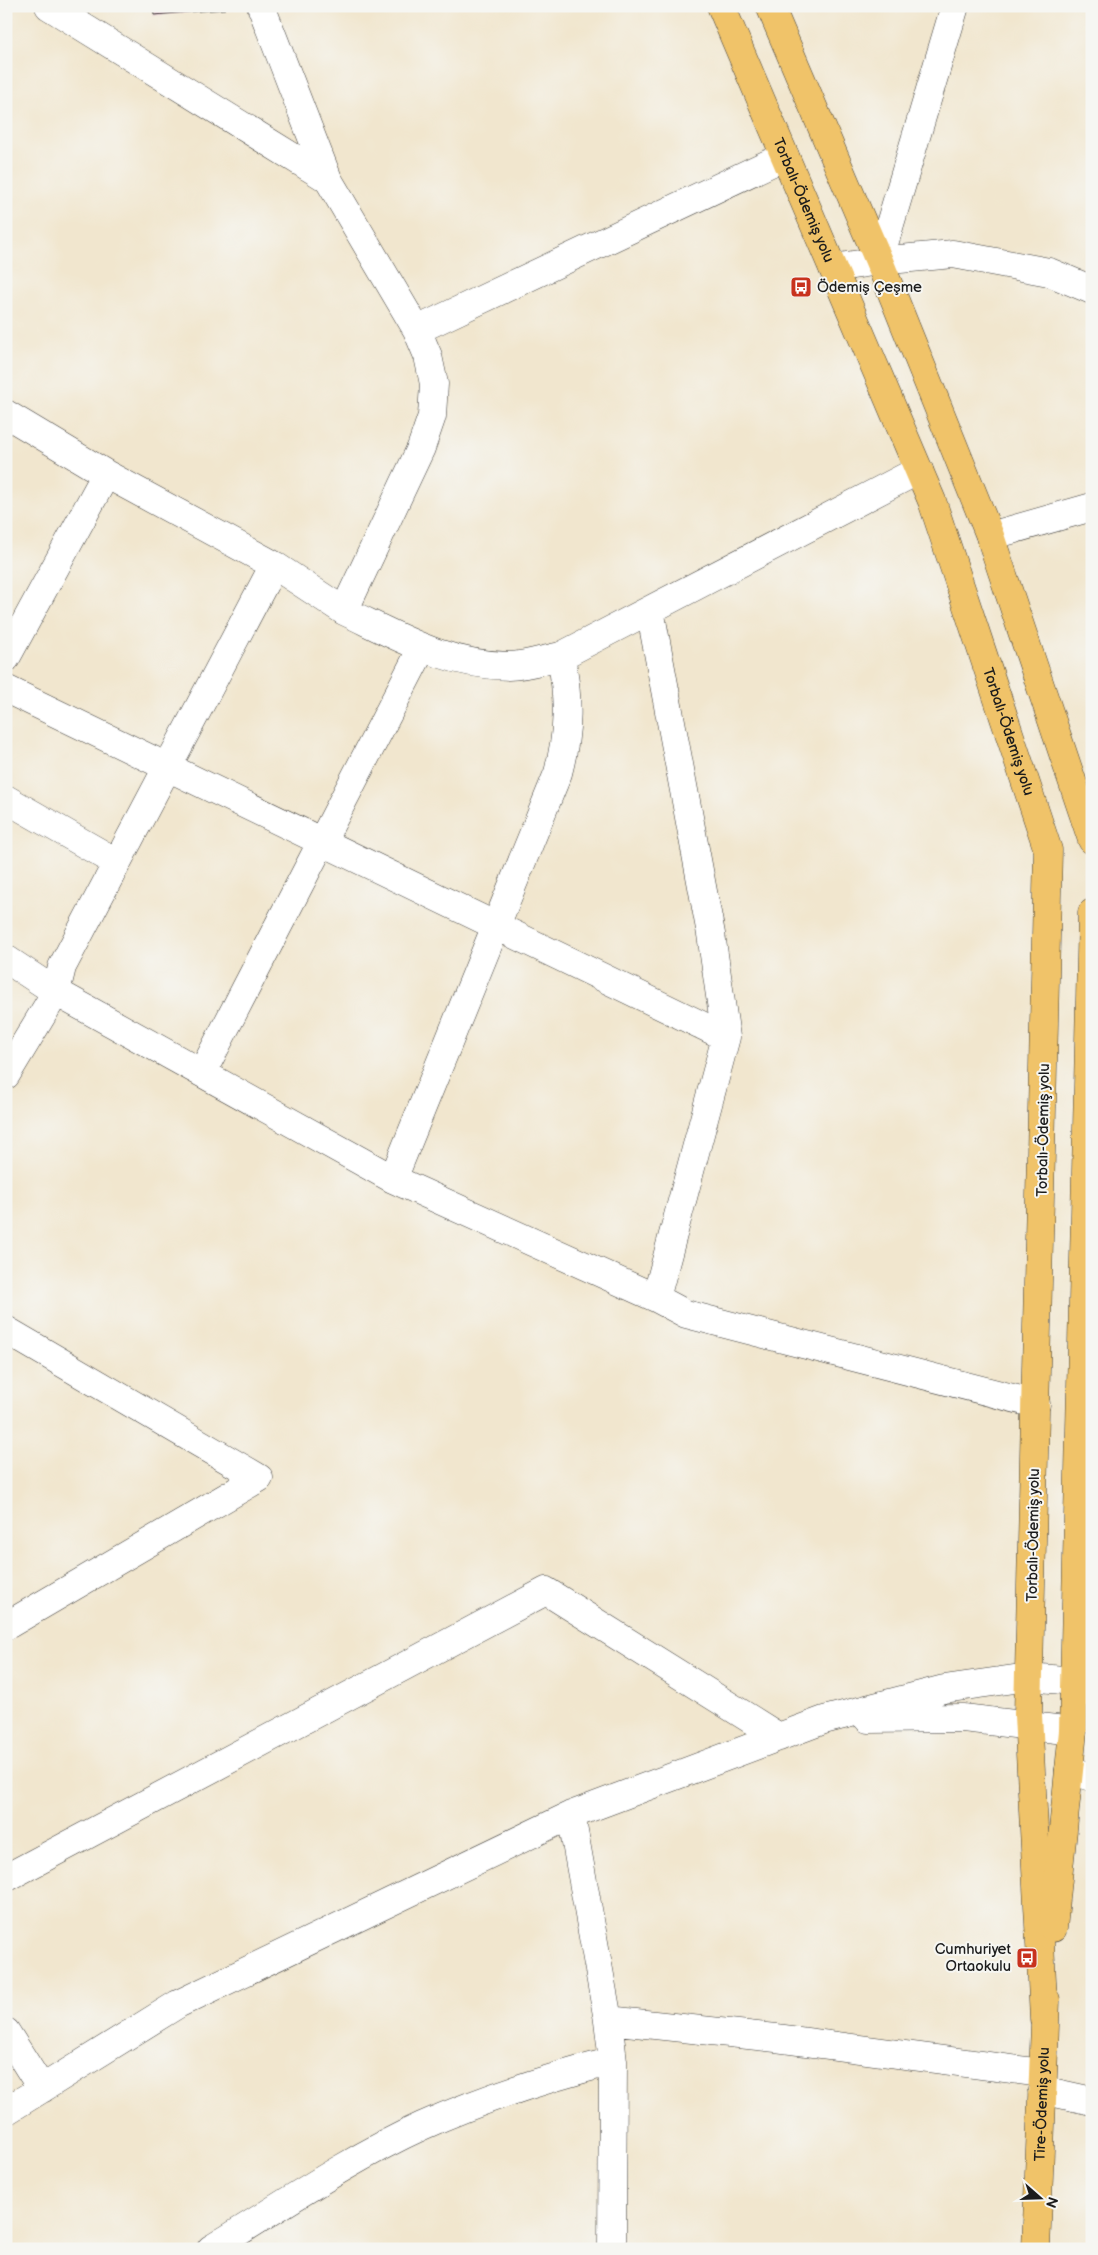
<svg xmlns="http://www.w3.org/2000/svg" width="1098" height="2255" viewBox="0 0 1098 2255" font-family="'Balsamiq Sans',sans-serif">
<rect width="100%" height="100%" fill="#f6f6f2"/>
<filter id="ink" filterUnits="userSpaceOnUse"><feTurbulence type="fractalNoise" baseFrequency=".02" numOctaves="2"/><feDisplacementMap in="SourceGraphic" scale="10" xChannelSelector="R" yChannelSelector="G"/><feConvolveMatrix kernelMatrix="1 2 1 2 8 2 1 2 1" color-interpolation-filters="sRGB"/></filter>
<filter id="wash" filterUnits="userSpaceOnUse"><feTurbulence type="fractalNoise" baseFrequency=".0096" numOctaves="4" result="noise"/><feDisplacementMap in="SourceGraphic" scale="20" xChannelSelector="R" yChannelSelector="G"/><feGaussianBlur stdDeviation="1.12" result="paint"/><feColorMatrix in="noise" values="0 0 0 0 0 0 0 0 0 0 0 0 0 0 0 0 0 1.4 0 .05"/><feComposite in="paint" operator="in"/></filter>
<g filter="url(#wash)">
<rect width="100%" height="100%" fill="#f1e6ce"/>
<g id="blocks">
<path fill="#db98bd" d="M153,6h72v3l-71,6z"/>
</g>
</g>
<g filter="url(#ink)">
<use href="#blocks" fill-opacity="0" stroke="#3c3a37" stroke-width="1"/>
<g fill="none" stroke-linecap="round" stroke-linejoin="round">
<g stroke="#3c3a37" stroke-width="29">
<path id="minor" d="M49,6l279,173
M261,6l67,173 89,151 11,26 6,28 -2,32 -11,32 -77,163c55,26 102,54 165,55 17,0 36,-7 52,-10l358,-186
M879,261l76,-255
M833,268l46,-7 74,-7 96,18 43,18
M417,330l368,-174
M6,414l100,60 168,91 70,46
M990,536l102,-29
M650,610l61,324 15,103
M6,658l100,-184
M6,689l720,348 -70,261
M6,799l110,63
M6,959l50,33 337,187 263,119 30,16 350,90
M202,1073l220,-425
M6,1075l50,-83 6,-25 212,-402
M393,1179l165,-406c11,-42 11,-74 3,-117
M6,1330l253,148 -253,148
M868,1719l95,-1 110,13
M1069,1770l23,7
M571,1815l37,205 5,41 -1,188
M6,1878l540,-287 233,146
M608,2020l168,18 266,35
M6,2032l36,57
M1042,2090l50,11
M6,2111l172,-107 393,-189 253,-95 120,-31 85,-12 45,4
M211,2249c69,-42 137,-89 211,-123 62,-28 125,-48 191,-65"/>
</g>
<g stroke="#3c3a37" stroke-width="29">
<g id="major">
<path id="s1" d="M721,6l211,495 116,349 -20,865 16,304"/>
<path d="M770,6l109,255 111,275 102,304"/>
<path d="M1053,1928l20,-197 19,-818"/>
<path id="s2" d="M1036,2249l10,-249"/>
</g>
</g>
<use href="#minor" stroke="#fff" stroke-width="28"/>
<use href="#major" stroke="#f0c369" stroke-width="28"/>
</g>
</g>
<defs>
<g id="bus-square" transform="scale(1.125)"><rect x="-9" y="-9" width="18" height="18" rx="4" fill="#c8321e" stroke="#f6f6f2"/><path d="M-5-6H5V4H4V6H2V4H-2V6H-4V4H-5ZM-3.5-4V0h7V-4ZM-3.5 1.2v1.5H-2V1.2ZM2 1.2v1.5H3.5V1.2Z" fill="#fff"/></g>
</defs>
<g fill-rule="evenodd">
<use href="#bus-square" x="801" y="287"/>
<use href="#bus-square" x="1027" y="1958"/>
</g>
<g text-anchor="middle" stroke-width="4" stroke-linejoin="round" paint-order="stroke">
<g font-size="15" fill="#1c1c1c" stroke="#f6f6f2">
<text dy="5" stroke="none"><textPath href="#s1" startOffset="211">Torbalı-Ödemiş yolu</textPath></text>
<text dy="5" stroke="none"><textPath href="#s1" startOffset="781">Torbalı-Ödemiş yolu</textPath></text>
<text transform="translate(1043 1130) rotate(-89)" y="5">Torbalı-Ödemiş yolu</text>
<text transform="translate(1033 1535) rotate(-89)" y="5">Torbalı-Ödemiş yolu</text>
<text dy="5" stroke="none"><textPath href="#s2" startOffset="145">Tire-Ödemiş yolu</textPath></text>
</g>
<g font-size="15" fill="#1c1c1c" stroke="#f6f6f2" text-anchor="start">
<text x="817" y="292">Ödemiş Çeşme</text>
<text x="1011" y="1954" text-anchor="end">Cumhuriyet<tspan x="1011" dy="17">Ortaokulu</tspan></text>
</g>
</g>
<rect width="1098" height="2255" fill="none" stroke="#f6f6f2" stroke-width="25"/>
<g transform="translate(1040 2198) rotate(110)" stroke="#f6f6f2" stroke-width="4" paint-order="stroke">
<path d="M0-4L9 19L0 12L-9 19Z" fill="#1c1c1c"/>
<text y="-8" font-size="14" font-weight="bold" text-anchor="middle" fill="#1c1c1c">N</text>
</g>
</svg>
